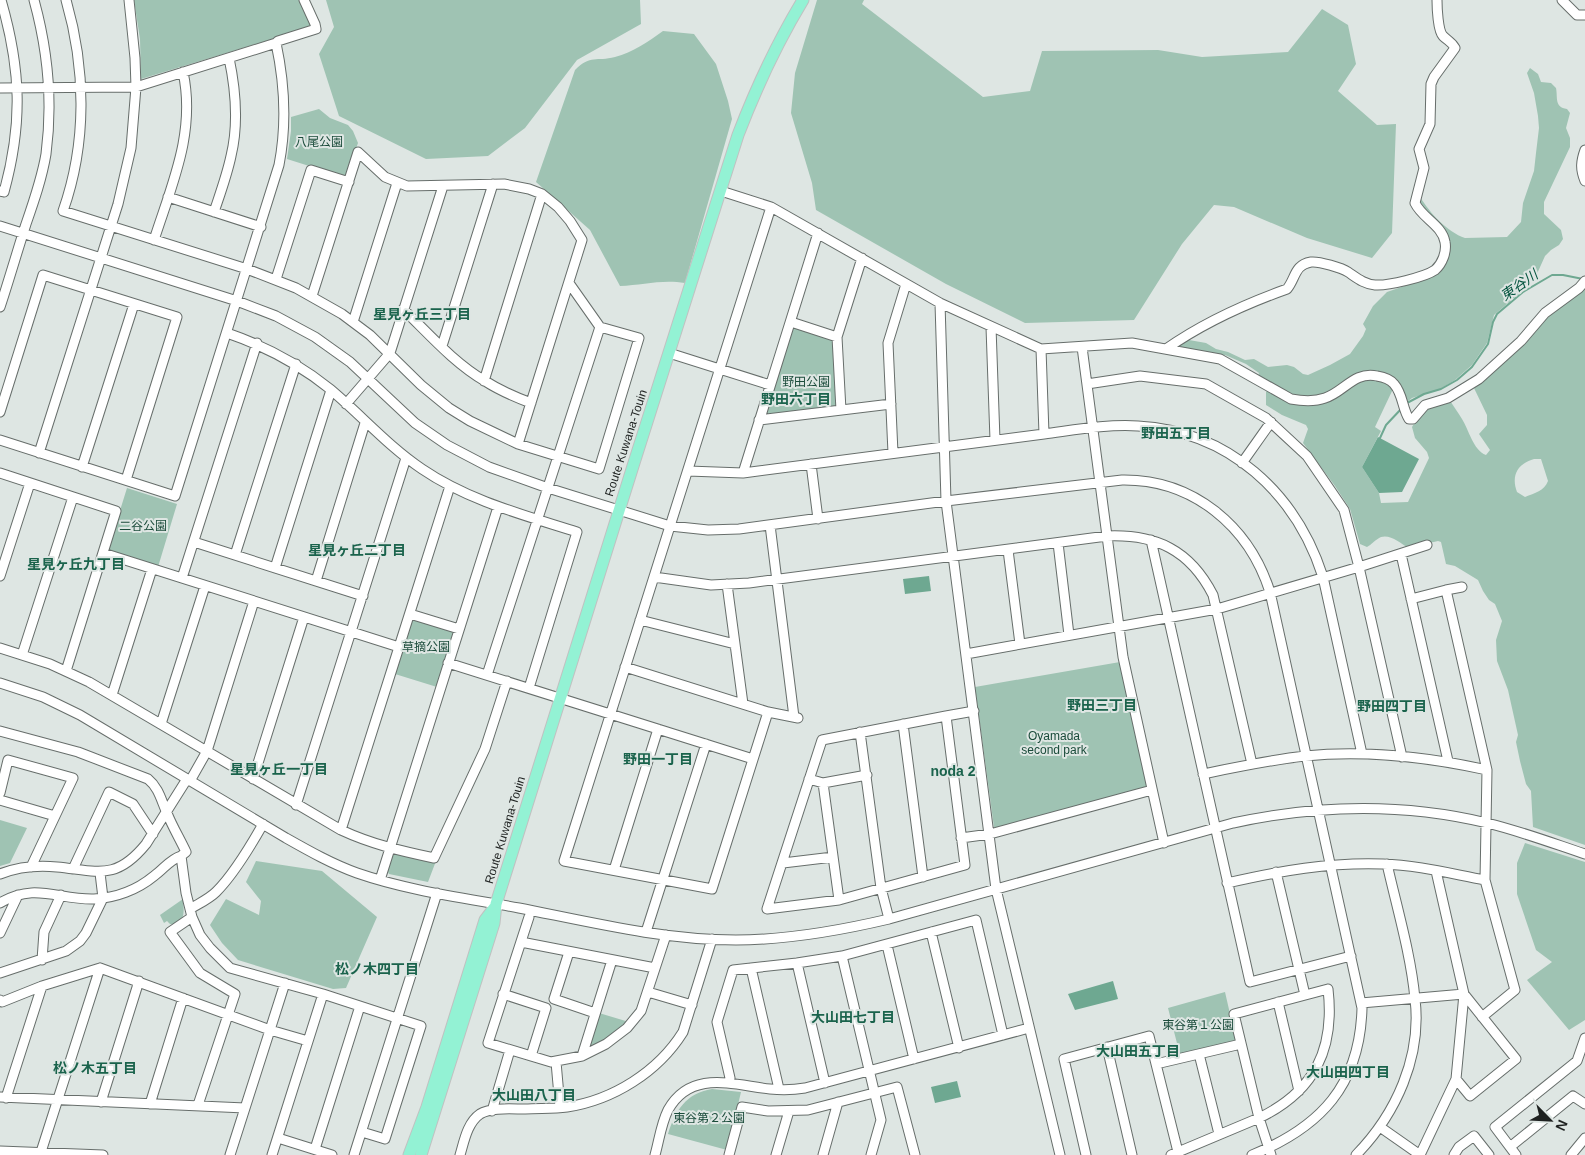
<svg xmlns="http://www.w3.org/2000/svg" width="1585" height="1155" viewBox="0 0 1585 1155" font-family="Arial,'Noto Sans JP',sans-serif">
<rect width="100%" height="100%" fill="#dee6e3"/>
<path fill="#9fc3b3" fill-rule="evenodd" d="M134,0h165l12,25 -2,3 -168,51 -1,-40z
M326,0h314l1,24 -64,36 -52,68 -37,28 -62,3 -87,-43 -20,-62 15,-27z
M817,0h47l-2,4 121,93 47,-6 12,-40 116,-1 44,7 86,-5 34,-43 26,16 8,39 -18,27 39,34 19,-1 -4,109 -20,25 -65,-20 -73,-31 -20,-2 -32,39 -48,76 -109,3 -79,-39 -130,-74 -4,-27 -21,-70 4,-40z
M663,31l31,3 22,30 12,37 4,18 -47,164c-22,-4 -43,2 -65,3l-30,-56 -54,-48 39,-112c16,-16 21,-8 40,-13 18,-5 33,-15 48,-26z
M1530,68l8,6 3,8 10,1 5,5c2,10 -2,19 11,21l3,4 -4,15 4,10v9l-26,55v12l17,16 2,9 -4,6 -8,5 -6,6 -9,20 -10,7 -5,9 -27,23 -7,28 -15,22 -17,15 -15,9 -28,9 -5,4 -25,-28 -43,13 -20,10h-21l-11,-4 -29,-17 1,-3 -13,-9 -21,-9h-11l-36,-7 4,-5 7,-3 17,3 10,6 12,3 17,8 9,-1 14,8 19,-2 7,2 9,7 5,1 22,-10 20,-11 13,-18 3,-7 -3,-5 10,-18 14,-14 41,-14 20,-20 1,-14 -27,-38 -3,-5 1,-4c10,16 27,35 45,41l42,-1 14,-15 2,-19 11,-32 2,-18 3,-25 -1,-12 -4,-23 -7,-20z
M319,109l11,9 18,7 5,6 5,12 -12,33 -2,1 -57,-18 4,-28v-14z
M1585,284v561l-52,-18 -2,-36 -5,-7 -6,-23 -4,-19 2,-7 -10,-45 -11,-29 -1,-21 6,-19 -7,-17 -6,-4 -6,-9 -5,-11 -23,-14 -9,-2 -5,-22 -3,-1 -30,7c-7,-5 -18,-14 -27,-11 -5,2 -10,8 -14,10l-7,-3 -10,-35 -15,-23 -32,-43 5,-14 -2,-4 -24,-10 -16,-10v-13l2,-2 40,14c24,-12 63,-41 85,-15l-18,38 6,4 -19,36 17,26 2,10 27,-1 21,-44 -2,-6 -12,-14 -3,-11 10,-16 27,-12c4,7 9,13 13,20 7,11 11,31 24,36l4,-5 -11,-16 8,-9v-10l-14,-29 67,-67zM1534,459h7l7,22c-4,10 -13,12 -23,16l-8,-5c-6,-16 0,-28 17,-33z
M795,327l37,13 2,2 3,63 -2,3 -67,8 -3,-2 26,-85z
M127,488l50,16 -19,63 -49,-16 -1,-2z
M414,620l39,11v3l-16,53 -42,-13 16,-53z
M1120,662l28,124 -2,2 -150,41 -2,-2 -19,-140z
M0,820l27,8 -17,35 -10,3z
M1525,843l60,19v158l-16,10 -42,-50 25,-18 -16,-12 -19,-56v-31z
M394,853l42,8 -8,21 -39,-8 -2,-4 5,-16z
M256,861l66,10 55,46 -31,71 -13,1 -95,-29 -16,-17 -12,-18 16,-26 33,16 2,-14 -15,-19z
M183,899c1,11 3,27 -13,25l-3,-3 -3,2 -4,-8z
M1225,992l11,48 -2,2 -54,13 -12,-47z
M599,1013l30,9 -8,7 -33,22z
M712,1089l29,3 -4,17 1,1 -11,40 -59,-16c7,-23 18,-41 44,-45z"/>
<path fill="#6ea891" d="M1378,437l41,22 -17,33 -23,1 -17,-26z
M929,576l2,15 -26,3 -2,-15z
M1113,981l5,18 -43,11 -7,-16z
M957,1081l4,16 -26,6 -4,-16z"/>
<g fill="none" stroke-linecap="round" stroke-linejoin="round">
<path stroke="#6ea891" stroke-width="2" d="M1407,403l17,-9 17,-5 16,-9 15,-13 16,-23 5,-22 4,-8 26,-22 29,-17h11l20,4
M1380,438l6,-13 16,-17"/>
<g stroke="#676e6b" stroke-width="11">
<path id="minor" d="M66,0c20,69 21,143 -3,211l184,58 49,19 46,26 28,21 51,50 28,23 21,13 48,23 81,25 40,-131 -39,-11 -31,-44
M1562,0l15,15h8
M0,88l136,-1 140,-44 2,-2 38,-12 -1,-5 -11,-24
M1585,150c-4,11 -5,19 0,31
M0,191l4,1c19,-69 17,-123 -3,-192
M721,191l50,16 169,96 101,46 91,-6 88,16 71,40c11,2 23,3 34,-1 19,-6 29,-27 52,-22 6,1 13,3 17,8 9,10 8,24 15,35h4l12,-14 23,-7 31,-19 42,-38 24,-28 34,-25 6,-7
M168,197l93,30
M214,212c6,-18 13,-37 17,-56 8,-33 5,-65 -2,-98
M0,226l237,75 39,15 39,21 35,25 65,61 32,22 42,22 59,21 122,38 38,4 31,-1 207,-28 176,-21c71,-1 127,46 148,112l92,416c-2,77 -41,119 -110,147
M154,240c18,-56 42,-108 29,-168
M276,279l35,-109 38,12
M312,296l46,-144 27,25 22,9 97,-2 25,5 13,5 16,13 12,14 12,19 -64,204
M940,303l6,198 50,388 64,266
M0,307c9,-27 17,-55 26,-83 8,-23 16,-46 20,-70 7,-53 2,-103 -12,-154
M403,309c26,25 51,54 82,72 14,9 30,16 46,22
M353,322l44,-139
M791,322l46,15
M991,327l4,113
M227,333c38,13 72,31 103,56 32,27 58,57 92,80 47,32 102,46 155,63l-48,156
M442,346l51,-162
M1082,347l41,310 41,186
M1166,349c37,-26 79,-45 121,-60 9,-11 7,-24 24,-27 8,-1 31,6 37,10 9,6 16,12 27,13 13,1 50,-8 60,-15 7,-6 12,-18 10,-28 -3,-17 -23,-24 -30,-39l9,-35 -5,-19 11,-25 1,-40 3,-7 21,-29c-3,-6 -7,-7 -12,-12 -5,-5 -6,-28 -6,-36
M669,353l101,32
M484,381l58,-187
M1087,384l53,-8 66,8 60,34 41,38 37,54 15,57 43,190
M346,404l44,-51 53,-167
M841,410l-4,-73 25,-79
M0,412l43,-137 134,42 -51,163
M759,420l132,-16
M1044,434c31,-4 63,-10 94,-8 91,5 158,67 185,151l39,177
M0,440l175,56 104,-331c8,-41 6,-80 -3,-122
M39,453l79,-249 13,-56 5,-61 -1,-29 -6,-58
M893,453l-5,-110 18,-59
M1242,463l29,-41
M811,464l7,55
M82,467l52,-163
M688,471l55,2 301,-39 -3,-85
M0,473l116,38 -50,160
M743,473l75,-240
M770,525l24,192
M1151,540l99,442 101,-26
M194,542l169,54
M1058,543l11,92
M1008,550l12,94
M103,553l296,94 -58,183
M1401,554l47,207
M235,555l61,-191
M275,568l56,-178
M0,576l30,-93
M654,577l57,8 38,-2 358,-47c49,-2 83,14 106,59l39,169
M182,578l75,-235
M316,581l49,-158
M727,584l16,120
M1446,590l16,-3
M1411,599l35,-9 41,180 -2,110 30,110 -33,27
M410,614l49,15
M640,620l95,24
M399,647l51,-161
M0,648l50,16 39,18 252,148c30,14 60,21 93,28l51,-109 22,-68
M966,654l251,-45 142,-42 68,-22
M22,655l51,-158
M448,663l305,96
M625,667l143,45 30,6
M487,675l113,-348
M0,683l43,14 37,18 206,123c23,13 46,26 71,35 52,18 108,25 162,35 71,14 144,32 217,32 52,0 102,-9 153,-21l344,-96c83,-18 171,-20 254,0 33,8 65,20 98,31
M112,695l40,-126
M768,712l-56,177 -148,-28 207,-654
M946,716l19,149 -126,35 -72,9 55,-169z
M946,716l28,-5
M161,724l44,-138
M903,724l20,153
M0,731l78,21 70,27c11,9 13,21 19,34 5,13 13,26 19,39l-5,4 5,37 6,24 8,18 10,13 20,20 93,26 98,32 -36,113 -23,-7
M860,732l21,156 8,31
M1203,774c34,-7 67,-14 102,-18 60,-6 123,1 182,14
M253,779l51,-162
M809,779l14,4 44,-8
M190,781l17,-30 47,-150
M823,783l16,117
M0,793l8,-33 65,18 -42,89
M0,800l55,16
M296,805l110,-347
M961,838l29,-4 162,-44
M783,863l50,-6
M73,869l36,-77 24,12 20,30
M614,870l44,-141
M1276,872l29,123
M0,874c18,-7 37,-9 57,-7 41,4 59,14 89,-23l41,-65
M380,880l118,-373
M1227,883c52,-12 103,-21 156,-19 34,1 69,10 102,16
M0,903c35,-21 58,-3 94,-4 21,-1 43,-9 60,-23 10,-7 15,-16 27,-20
M190,909c8,-5 19,-10 26,-17 18,-18 34,-45 47,-68
M192,917l-22,15 30,41 35,21 -37,111
M529,917l-41,126 63,19 31,-6 24,-12 21,-16 14,-17 25,-76
M646,932l60,-188
M931,932l28,116
M0,933l18,-38
M521,942l134,26
M887,945l27,114
M569,952l-15,47 41,14
M842,956l39,164 -10,35
M42,960l2,-28 17,-37
M797,963l28,120
M751,968l28,121
M0,973l66,-22 14,-10 6,-8 17,-35 -3,-25
M648,992l44,13
M503,994l43,14 -15,48
M0,1000l2,2 40,-16 58,-18 170,62 38,11
M1278,1002l21,89
M1361,1003l103,-9
M1107,1047l25,108
M1199,1054l20,80
M582,1056l30,-96
M556,1062l4,45
M1156,1064l85,-20
M1456,1079l14,17 46,-37 -52,-65
M729,1083l1,-5 -13,-56 16,-52 64,-7 45,-7 134,-36 27,115
M0,1097l245,11
M6,1098l36,-112
M101,1102l38,-121
M150,1104l33,-106
M492,1111l18,-61
M1380,1127l40,28
M278,1138l54,17
M1510,1147l63,-51 12,8
M315,1149l45,-143
M0,1151l103,4
M40,1155l60,-187
M230,1155l55,-172
M272,1155l51,-161
M354,1155l83,-262
M460,1155c4,-13 7,-32 20,-41 11,-7 32,-5 45,-5 14,-1 28,0 42,-2 46,-7 91,-35 116,-75l29,-93
M655,1155c4,-14 6,-31 13,-45 23,-41 65,-25 102,-21 11,1 23,1 35,-1l224,-60
M729,1155l13,-48 26,4 40,-1 89,-23 18,68
M776,1155l13,-44
M823,1155l15,-53
M1086,1155l-22,-96 85,-23 29,116
M1171,1155l88,-37c56,-27 76,-69 69,-129l-94,25 25,104 12,37
M1356,1155c40,-41 66,-98 59,-156 -4,-44 -18,-91 -28,-135
M1420,1155l36,-76 8,-85 -28,-123
M1454,1155l5,-8 15,-11 15,19
M1516,1155l-21,-28 82,-66 8,-23
M1571,1155l14,-17"/>
</g>
<g stroke="#c0c1c1" stroke-width="13">
<path id="major" d="M409,1155l18,-48 58,-187 9,-12
M421,1155l73,-232 2,-19 137,-438 105,-331c18,-47 39,-92 65,-135"/>
</g>
<use href="#minor" stroke="#fff" stroke-width="9"/>
<use href="#major" stroke="#93f2d4" stroke-width="11"/>
</g>
<g text-anchor="middle" stroke-width="4" stroke-linejoin="round" paint-order="stroke">
<g font-size="12" fill="#1a4b3a" stroke="#dee6e3">
<text x="319" y="146">八尾公園</text>
<text x="806" y="386">野田公園</text>
<text x="143" y="530">二谷公園</text>
<text x="426" y="651">草摘公園</text>
<text x="1054" y="740">Oyamada<tspan x="1054" dy="14">second park</tspan></text>
<text x="1198" y="1029">東谷第１公園</text>
<text x="709" y="1122">東谷第２公園</text>
</g>
<g font-size="12" fill="#1e2120" stroke="#dee6e3">
<text transform="translate(626 443) rotate(-72)" y="4">Route Kuwana-Touin</text>
<text transform="translate(505 830) rotate(-73)" y="4">Route Kuwana-Touin</text>
</g>
<g font-size="14" font-style="italic" fill="#04553f" stroke="#dee6e3">
<text transform="translate(1519 285) rotate(-35)" y="5">東谷川</text>
</g>
<g font-size="14" font-weight="bold" fill="#1a634c" stroke="#dee6e3">
<text x="422" y="319">星見ヶ丘三丁目</text>
<text x="796" y="404">野田六丁目</text>
<text x="1176" y="438">野田五丁目</text>
<text x="357" y="555">星見ヶ丘二丁目</text>
<text x="76" y="569">星見ヶ丘九丁目</text>
<text x="1102" y="710">野田三丁目</text>
<text x="1392" y="711">野田四丁目</text>
<text x="658" y="764">野田一丁目</text>
<text x="279" y="774">星見ヶ丘一丁目</text>
<text x="953" y="776">noda 2</text>
<text x="377" y="974">松ノ木四丁目</text>
<text x="853" y="1022">大山田七丁目</text>
<text x="1138" y="1056">大山田五丁目</text>
<text x="95" y="1073">松ノ木五丁目</text>
<text x="1348" y="1077">大山田四丁目</text>
<text x="534" y="1100">大山田八丁目</text>
</g>
</g>
<g transform="translate(1550 1120) rotate(114)" stroke="#dee6e3" stroke-width="4" paint-order="stroke">
<path d="M0-4L9 19L0 12L-9 19Z" fill="#1e2120"/>
<text y="-8" font-size="14" font-weight="bold" text-anchor="middle" fill="#1e2120">N</text>
</g>
</svg>
